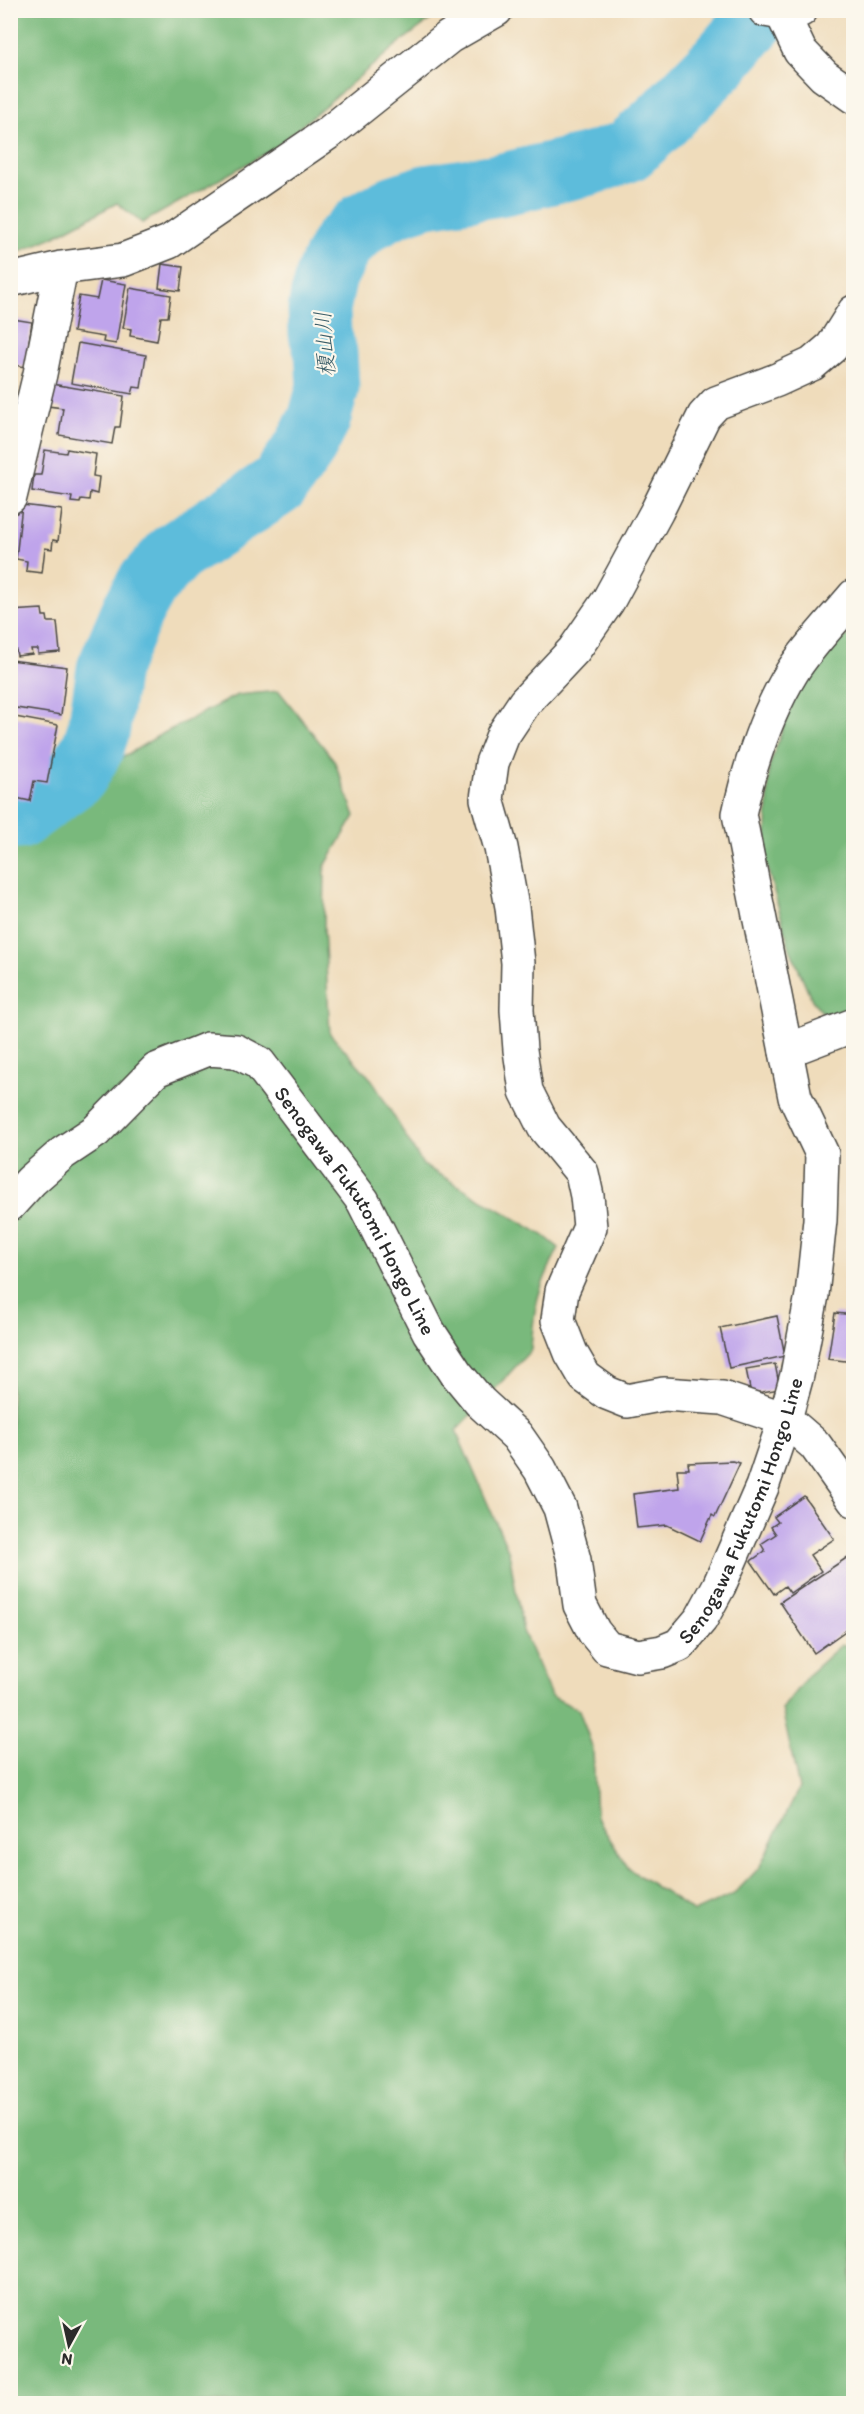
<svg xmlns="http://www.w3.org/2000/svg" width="864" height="2414" viewBox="0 0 864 2414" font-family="Itim,'Klee One',sans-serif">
<rect width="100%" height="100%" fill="#fbf7ec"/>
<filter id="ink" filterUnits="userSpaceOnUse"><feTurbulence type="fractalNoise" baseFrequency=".0167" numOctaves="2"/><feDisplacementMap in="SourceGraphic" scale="12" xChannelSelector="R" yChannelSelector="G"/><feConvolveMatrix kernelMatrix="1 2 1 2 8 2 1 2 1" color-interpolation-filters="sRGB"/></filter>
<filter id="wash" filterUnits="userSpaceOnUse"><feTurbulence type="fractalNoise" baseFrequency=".008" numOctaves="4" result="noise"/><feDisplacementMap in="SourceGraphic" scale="24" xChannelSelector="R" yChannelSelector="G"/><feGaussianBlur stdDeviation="1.35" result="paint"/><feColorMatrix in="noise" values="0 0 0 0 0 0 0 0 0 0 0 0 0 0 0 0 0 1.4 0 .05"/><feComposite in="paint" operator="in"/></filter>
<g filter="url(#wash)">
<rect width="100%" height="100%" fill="#efdcbb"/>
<path fill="#79b97b" stroke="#527253" stroke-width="1.5" d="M11,10h431v1l-44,33 -123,104 -133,75 -25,-20 -66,35 -40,17z
M853,632v376l-26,10 -15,-18 -22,-51 -24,-86 3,-96 25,-70 44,-55z
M279,691l55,69 21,56 -30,50 -1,62 6,106 42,46 51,85 120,70 16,13c-21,40 -25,56 -28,102l-75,81 53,121 14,79 28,65 28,14 14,39 3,68 33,52 65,43 40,-18 25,-26 40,-80 -17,-79 27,-35 32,-29h12v758l-842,1v-1552l5,-17 38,-35 104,-64 79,-41z"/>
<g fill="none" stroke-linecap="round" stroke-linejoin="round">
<path stroke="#5dbcdb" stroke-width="63" d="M10,818h9l58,-43 16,-28 6,-19 9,-59 25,-59 15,-27 27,-30 104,-69 25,-35 15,-29 9,-33 -2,-34 -6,-19 -1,-25 7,-33 16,-32 23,-22 30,-16 31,-10 73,-11 91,-21 38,-13 34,-31 58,-59 44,-51"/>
</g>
<g id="blocks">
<path fill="#bfa4eb" d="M162,264l21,3 -3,24 -21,-3z
M101,280l25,4 -10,60 -13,-2 1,-5 -31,-5 6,-36 18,3z
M130,288l41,7 -3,22h-7l-4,24 -27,-5 1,-7 -8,-1z
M13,319l19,3 -7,45 -15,-3v-41z
M78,343l68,12 -5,33 -7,-1 -2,7 -61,-11z
M52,384l72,12 -4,31h-5l-3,17 -53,-9 4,-27 -15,-2z
M67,449l29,5 -3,22 6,1 -2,17 -7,-2 -1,8 -8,-1 -1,4 -9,-1 1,-5 -40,-6 2,-16h7l4,-25 21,3z
M22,505l40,5 -4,31 -5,-1 -1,9 -7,-1 -3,25 -16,-2 1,-10 -11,-2z
M42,609l1,7h4l1,6h9l3,30 -22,2v-5h-7l1,5 -15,2 -1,-6h-6v-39z
M10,660l57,7 -6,48 -51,-8 3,-31h-3z
M10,716l48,9 -11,58 -13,-2 -4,20 -14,-3 1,-5 -7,-2z
M835,1313l19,2v47l-26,-3z
M777,1316l8,40 -56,12 -9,-40z
M775,1364l5,25 -29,5 -5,-25z
M732,1461l8,2 -25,54 -3,-2 -12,26 -33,-16 -30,3 -4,-34 46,-6 -2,-19h12l-1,-6z
M804,1496l30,43 -24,16 11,16 -31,22 -5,-7 -11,8 -23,-33 14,-10 -4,-7 15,-10 -5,-7 7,-5 -4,-5z
M854,1553v78l-3,-4 -37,26 -34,-51z"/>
</g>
</g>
<g filter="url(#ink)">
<use href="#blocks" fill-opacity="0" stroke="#484641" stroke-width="1.5"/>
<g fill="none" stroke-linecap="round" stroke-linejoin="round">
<g stroke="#484641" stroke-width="36">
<path id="minor" d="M782,13l18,38 24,25 30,21
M10,280l51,-12 62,-8 46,-18 162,-111 118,-94 47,-27
M854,312l-22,35 -20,17 -35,16 -61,23 -12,13 -47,95 -49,90 -34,49 -49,52 -22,33 -11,28 -5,36 14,49 11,59 6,56 -1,47 3,40 6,41 18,36 38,46 5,23 3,31 -28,64 -4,29 13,33 14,24 22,16 20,8 37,-7 58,4 63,21 30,26 39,55
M10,497l30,-123 21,-106
M786,1051l68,-26"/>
</g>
<g stroke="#484641" stroke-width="36">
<g id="major">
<path d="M765,10l17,3 19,-3"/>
<path id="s1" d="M10,1204l21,-23 32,-28 33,-22 60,-61 52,-21 28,2 23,12 104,138 66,131 27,41 24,29 37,34 23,33 20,39 14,52 6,45 14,27 13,16 31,8 24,-4 17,-7 22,-26 18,-33 43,-99 23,-68 12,-44 15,-80 8,-75 2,-66 -27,-57 -56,-283c11,-50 26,-98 53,-142 17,-27 41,-51 62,-76"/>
</g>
</g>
<use href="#minor" stroke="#fff" stroke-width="33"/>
<use href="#major" stroke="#fff" stroke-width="33"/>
</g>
</g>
<g text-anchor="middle" stroke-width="4.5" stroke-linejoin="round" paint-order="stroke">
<g font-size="21" fill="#2b2b2b" stroke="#fbf7ec">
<text dy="7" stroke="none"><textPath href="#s1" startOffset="486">Senogawa Fukutomi Hongo Line</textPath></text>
<text dy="7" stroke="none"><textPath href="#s1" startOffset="1224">Senogawa Fukutomi Hongo Line</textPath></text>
</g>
<g font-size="22" font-style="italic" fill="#3c5e69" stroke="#fbf7ec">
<text transform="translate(324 344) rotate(-94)" y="8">榎山川</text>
</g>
</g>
<rect width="864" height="2414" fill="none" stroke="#fbf7ec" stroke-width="36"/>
<g transform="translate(69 2345) rotate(188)" stroke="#fbf7ec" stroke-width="4.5" paint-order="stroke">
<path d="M0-4.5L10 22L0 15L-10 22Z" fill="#2b2b2b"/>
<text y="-9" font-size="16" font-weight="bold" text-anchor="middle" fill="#2b2b2b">N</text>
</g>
</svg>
